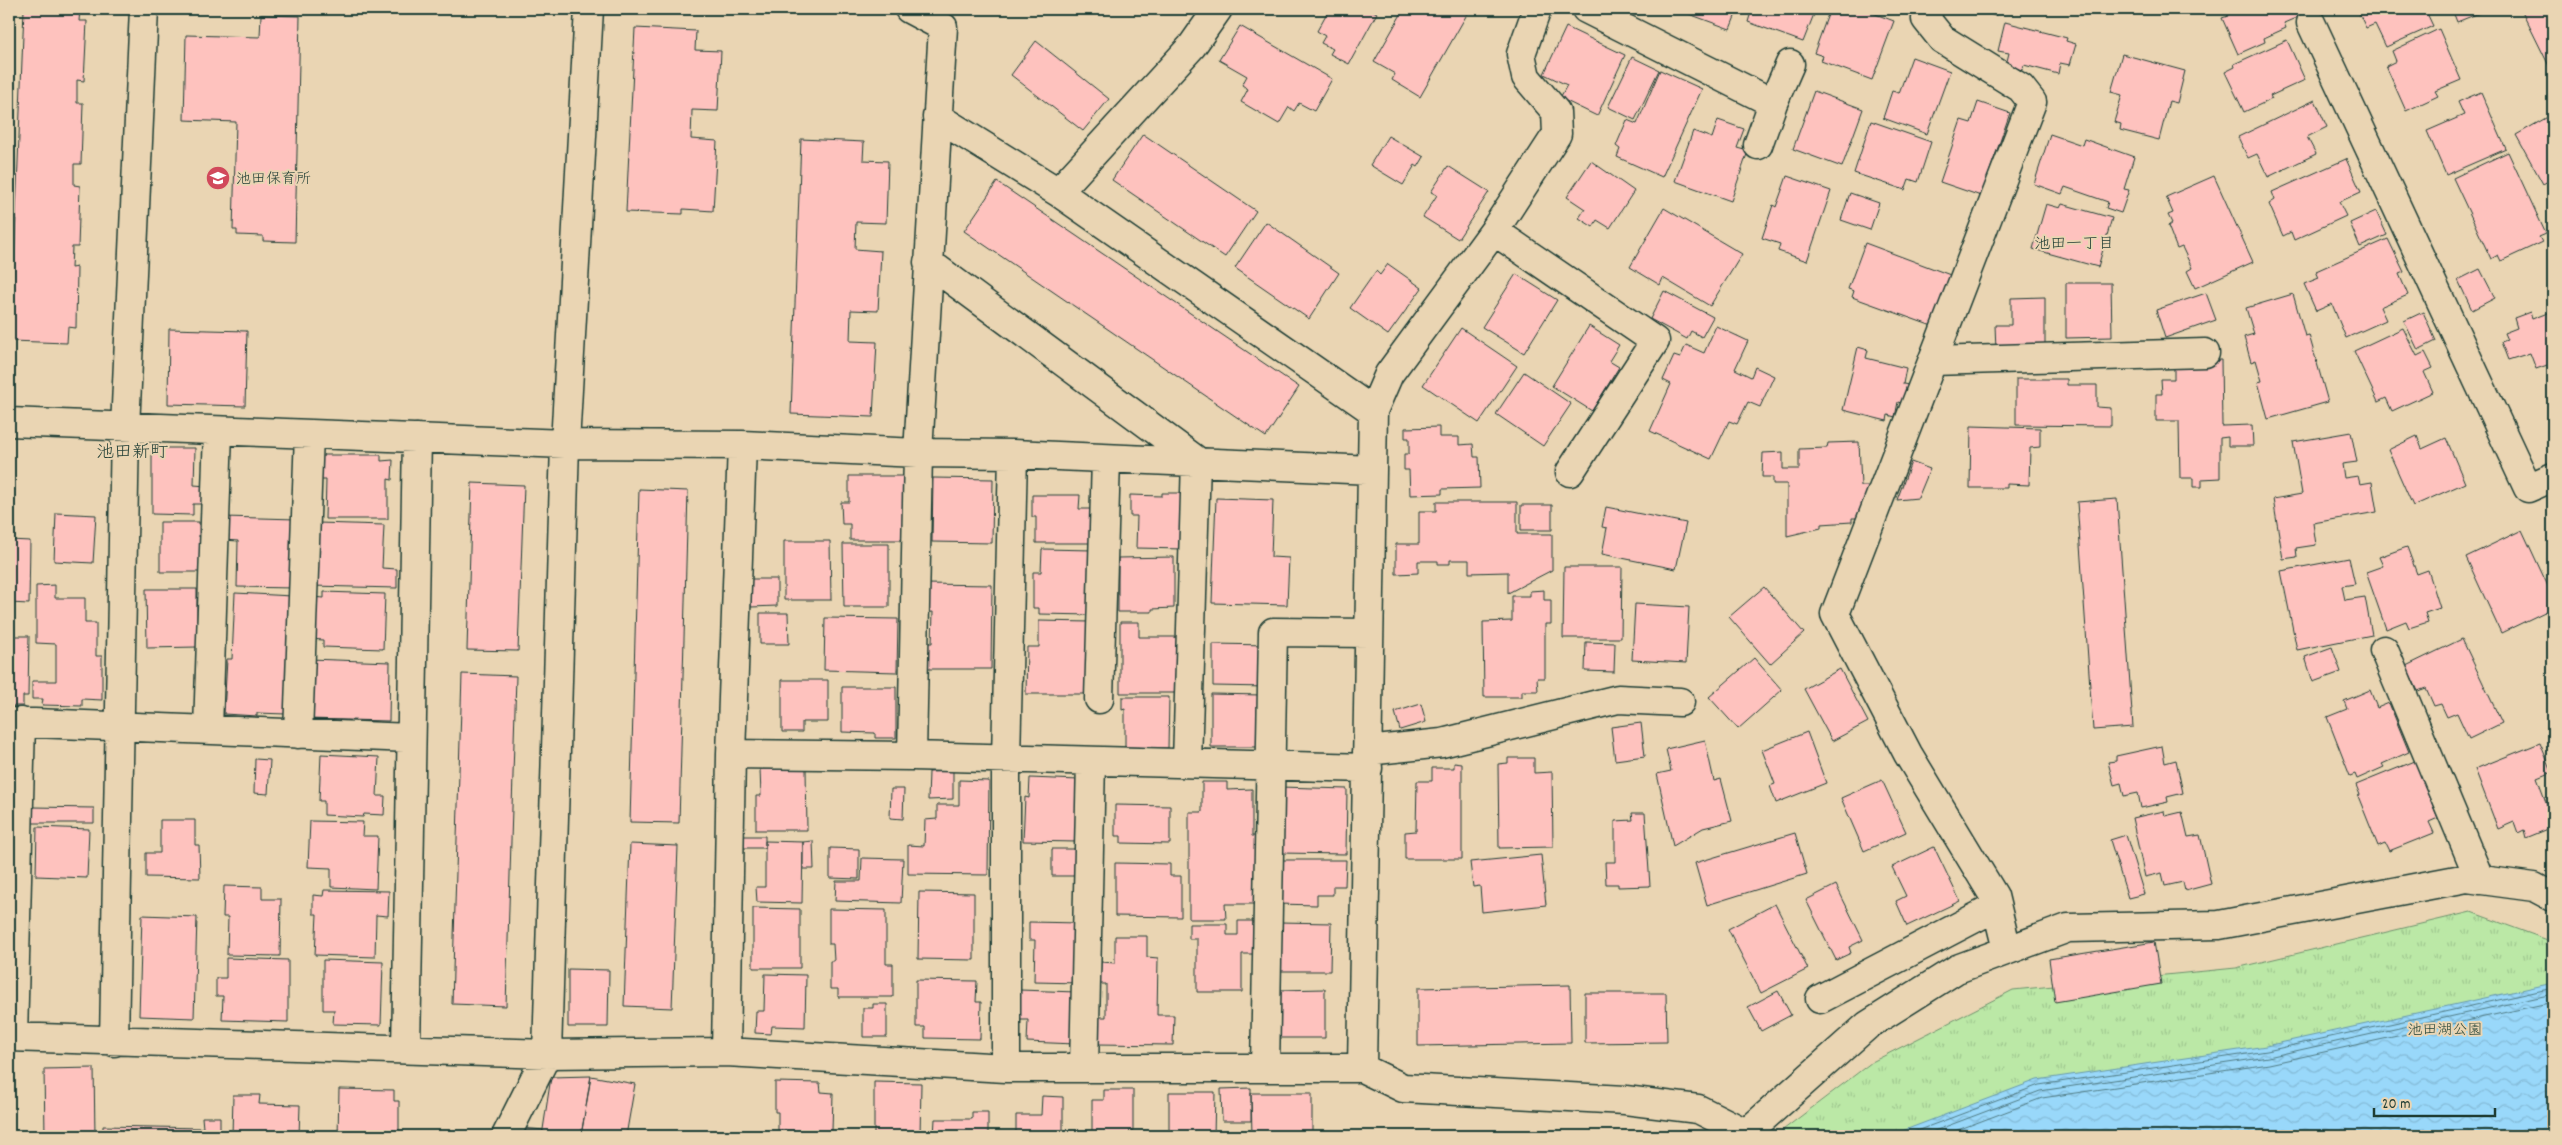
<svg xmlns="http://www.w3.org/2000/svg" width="2562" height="1145" viewBox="0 0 2562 1145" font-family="Dekko,'Klee One',sans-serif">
<defs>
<pattern id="park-tufts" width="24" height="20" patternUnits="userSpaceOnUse" patternTransform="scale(1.25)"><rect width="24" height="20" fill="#bbe8a6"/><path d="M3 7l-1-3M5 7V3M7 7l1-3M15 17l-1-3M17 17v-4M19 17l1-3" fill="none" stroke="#a0c890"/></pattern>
<pattern id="water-waves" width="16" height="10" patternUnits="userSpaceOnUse" patternTransform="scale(1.25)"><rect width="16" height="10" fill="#99d8fa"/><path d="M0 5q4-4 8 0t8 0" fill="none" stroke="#83bad7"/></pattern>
</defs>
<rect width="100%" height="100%" fill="#ead5b3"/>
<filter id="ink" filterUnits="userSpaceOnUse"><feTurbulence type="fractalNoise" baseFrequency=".02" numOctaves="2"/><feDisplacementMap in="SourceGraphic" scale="10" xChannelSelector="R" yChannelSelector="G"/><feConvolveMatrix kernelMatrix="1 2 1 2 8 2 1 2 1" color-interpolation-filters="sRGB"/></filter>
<g filter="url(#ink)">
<path fill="url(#park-tufts)" stroke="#6d926d" d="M2471,912l82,30v194h-778l97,-74 141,-72 223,-22z"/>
<path fill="url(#water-waves)" stroke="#689aab" d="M2553,983v153h-664l148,-56 229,-34z"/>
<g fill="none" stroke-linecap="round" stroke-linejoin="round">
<path stroke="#507b83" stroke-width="1" d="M1903,1136l136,-51 228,-34 286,-63
M1921,1136l119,-45 228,-34 285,-63
M1942,1136l100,-38 227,-34 284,-62"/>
</g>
<path fill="#fec2be" stroke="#1f3d34" d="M24,9h56l-1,12h8l-3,60 -7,-1v23h6l-2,61h-7v21l6,1 -2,61h-6l-1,21 6,-1 -1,61 -8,-1 -1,16 -56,-2z
M1329,9h40l8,4 -28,51 -19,-10 3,-5 -12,-6 4,-7 -8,-5z
M1404,9h66l-50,88 -28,-17 3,-6 -21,-12z
M1684,9h54l-8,20 -41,-15 1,-3z
M1752,9h64l-13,33 -55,-20z
M1830,9h32l32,12 -22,59 -51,-19 2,-5 -9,-3z
M1985,9h12l-2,7 -11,-4z
M2225,9h70l3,8 -14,6 2,5 -22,10 1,4 -27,12 -16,-36 6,-2z
M2357,9h68l8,17 -47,21 -11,-23 -9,4z
M2452,9h37l-32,13z
M2521,9h32v65z
M261,15l39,1 -5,226 -32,-1v-5l-26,-1v-5h-4l3,-108 -52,-2 2,-85 74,2z
M2005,22l62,16 -1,3 10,3 -6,21 -10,-2 -2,11 -34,-9 -2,5 -16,-5 3,-12 -11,-2z
M1240,26l92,53 -18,32 -15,-8 -5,8 -5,-4 -10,17 -38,-22 7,-13 -6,-4 5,-9 -28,-16z
M1566,27l59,28 -28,61 -37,-18 7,-13 -23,-11z
M635,28l61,3 -1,19 26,1 -3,60 -26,-1 -1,29 26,2 -4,70 -30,-2v5l-57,-2z
M2439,29l22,51 -26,11 3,5 -32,15 -20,-45 10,-5 -4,-10z
M2287,40l18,40 -35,16 2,3 -28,13 -19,-40 10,-5 -1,-3z
M1036,41l73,58 -26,32 -72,-56z
M2122,54l63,17 -8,32 -8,-2 -10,39 -39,-10 1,-6 -7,-2 8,-27 -11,-3z
M1632,57l27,13 -24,50 -27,-13z
M1912,57l38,14 -23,63 -44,-16 9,-27 7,2z
M1660,70l42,19 -40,88 -45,-20 3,-8 -4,-3 11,-26 10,4z
M1814,91l49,18 -21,58 -49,-18z
M2481,92l25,57 -60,26 -19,-44 37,-16 -6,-13z
M2315,100l12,27 -20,10 9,17 -48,23 -11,-23 -9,4 -10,-21z
M1978,102l32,11 -29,83 -41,-14 21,-62 10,3z
M2553,114v64l-10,6 -27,-49z
M1718,120l26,9 -7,19 11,3 -17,50 -56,-20 18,-50 19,7z
M1871,121l60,21 -13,40 -9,-3 -4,11 -51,-17z
M1143,134l113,77 -31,46 -113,-77z
M2050,134l32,11 2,-6 50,18 -10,32 5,1 -8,23 -15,-5 2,-6 -43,-15 -3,7 -28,-10z
M1388,136l36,21 -6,10 -3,-2 -12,20 -33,-20z
M801,139l63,3 -1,18 25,1 -2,62 -30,-1 -1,27 26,2 -3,60 -27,-1 -1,31 27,1 -4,75 -82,-3z
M2508,152l38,82 -7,3 3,5 -41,19 -3,-6 -7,4 -38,-81z
M2346,159l15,33 -22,10 7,14 -52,24 -3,-8 -8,4 -14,-32 6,-4 -3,-8z
M1591,161l43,30 -24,37 -13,-8 -4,7 -14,-9 6,-9 -18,-12z
M1448,166l41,26 -31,47 -35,-22 14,-22 -6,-3z
M1787,176l44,15 -24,70 -29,-10 2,-7 -18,-6 11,-33 3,2z
M2214,176l39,86 -58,26 -8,-17 5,-3 -10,-21 -5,2 -9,-23 4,-3 -4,-8 5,-2 -7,-16z
M997,182l302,205 -33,50 -302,-206z
M1850,193l29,10 -9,27 -29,-10z
M2046,204l14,4 2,-4 50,14 -14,49 -65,-18z
M1664,208l78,46 -32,52 -47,-28 -3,7 -30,-18z
M2376,211l11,24 -27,12 -10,-24z
M1266,222l73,51 -30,46 -74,-51z
M2388,239l16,33 -5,2 9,21 -28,12 6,13 -40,18 -14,-34 -16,7 -12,-27 15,-6 -3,-7z
M1865,243l88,33 -18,51 -83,-30 2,-6 -6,-2z
M1388,264l34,24 -34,47 -38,-27 26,-37 4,4z
M2480,269l15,29 -23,12 -14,-30z
M1516,274l41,26 -33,53 -42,-26z
M2066,283h45l1,54 -46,1z
M1664,291l49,26 -11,20 -11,-6 -4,8 -37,-20z
M2206,293l10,27 -51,18 -9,-28z
M2293,294l12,42 4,-1 19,67 -60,17 -10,-37 4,-1 -6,-21 -5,2 -7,-25 10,-3 -8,-26z
M2045,297v52l-49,1 -1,-25h16v-27z
M2553,311v52l-17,6 -6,-16 -22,7 -7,-18 6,-2 -3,-7 13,-5 -3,-10 16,-6 2,7z
M2423,312l13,29 -18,9 -14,-29z
M1589,326l30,19 -10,16 10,6 -27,44 -40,-25z
M1716,326l32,15 -13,28 16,8 4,-10 19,9 -14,31 -12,-5 -11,22 -8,-3 -18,38 -61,-28 21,-47 -8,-4 11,-24 6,2 6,-13 18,8z
M1461,328l56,38 -38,57 -56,-38z
M2403,328l14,28 8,-4 8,16 -9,4 9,20 -41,19 -6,-13 -8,4 -24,-51z
M169,329l78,2 -2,75 -77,-2z
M1858,347l10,3 -2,8 40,10 -3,16 6,1 -5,19 -6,-2 -3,15 -7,-2 -1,6 -44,-11z
M2221,360l1,66 30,-1 1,21h-25v-9l-8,1v40l-18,1v8h-9v-9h-13l-1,-57h-23v-27h6l-1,-15h13v-18z
M1524,372l47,32 -28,42 -47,-32z
M2016,379h51v6h30v22l14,1v18l-95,-1z
M1971,426l69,2v19l-10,1 -1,37 -22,-1v4h-37z
M1439,427v10h20v8l14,-1 1,13h5l1,31 -38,1v5l-32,1 -1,-25h-5v-16h5v-16h-4v-10z
M2351,432l6,30 -15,2 2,14 14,-2 2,8 12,-2 5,30 -64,11 3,22 -20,3 1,9 -14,2 -10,-60 29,-5 -9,-52z
M2417,436l5,13 24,-11 19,45 -52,23 -25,-56z
M1859,442l2,44h11l-11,32h-9v4l-31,2v4l-34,8v-52h-14v-7h-11l1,-24 20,-1v17h16v-20l28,-1 1,-5z
M152,448h43l-1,37 12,1v18h-13v11l-41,-1z
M316,455h65v6l12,-1 -1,20 -4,-1v40h-63l1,-39h-10z
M1911,462l19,7 -12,29 -21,2z
M849,476h58l-2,64h-55v-16h-8l-1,-22h8z
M933,478l60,1 -1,64 -60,-1z
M472,483l52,2 -6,166 -51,-1z
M639,489l49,2 -9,332 -49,-1z
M1162,493h23l-1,56 -48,-1 1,-32h-7v-21l32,1z
M1032,495h48l-1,14h11v34h-54v-26h-4z
M1216,498l57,2 -2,57 18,1 -2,47 -75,-2z
M2117,499l16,228 -40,3 -16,-228z
M1436,502h81v32h35v36l-44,23v-21l-39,1v-13h-19v4h-12v-3h-20v12l-22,1v-30h23v-33h17z
M1521,505h31v25h-31z
M1606,507l80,16 -10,46 -74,-15 5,-26 -5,-1z
M56,513l40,2 -3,48 -39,-2z
M224,517l72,2 -2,69 -57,-1 1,-46 -15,-1z
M160,522h39v15h7v35h-46z
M318,523l66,2 -2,43 15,1v19l-86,-2z
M2522,530l31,67v11l-52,25 -35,-76z
M9,540l21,1 -1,63 -20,-1z
M784,541h46l1,59h-47z
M843,544h46v63h-45z
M2407,547l10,27 11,-4 12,38 -15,5 3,9 -19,6 -3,-7 -20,8 -20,-57 17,-6 -4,-9z
M1042,549l51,1v65l-54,-1v-6h-6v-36h8z
M1174,557v51l-22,1v3h-34v-54z
M2349,558l6,26 -13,2 3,14 20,-3 7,38 -75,15 -16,-79z
M1564,567h58l-1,71h-58z
M750,579h27v27l-26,1z
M925,584l67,1 -1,84h-68v-26h9l1,-31 -9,1z
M55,585v13h30v25h11v33h6v44l-20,-1v7l-40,-1 1,-6h-11v-18h24v-37l-20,-1v-57z
M1764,587l40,46 -34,31 -41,-47z
M146,589h51v58l-50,1z
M1544,590v10h7v24h-6v54h-8l1,13h-16v6h-38l-1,-75 29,-1v-25h18v-5z
M324,592l61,2 -2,55 -60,-2v-7l-13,-1 1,-42 13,1z
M235,593l57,3 -6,118 -29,-1v3l-33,-2 3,-55h5z
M1635,604l54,3 -3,56 -54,-3z
M760,613h28l1,31h-29z
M825,618l73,1 -1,53 -73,-2z
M1039,621l51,1 -1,72h-63l1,-47h12z
M1120,622h19v15h39l-1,56h-57z
M9,636h20l-1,60h-5v10h-14z
M2462,639l40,84 -33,16 -12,-26 -10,4 -6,-13 -7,2 -8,-18 -8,3 -12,-25z
M1586,642l29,1 -1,29 -29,-1z
M1213,644l56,1 -1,42 -55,-1z
M2332,647l9,25 -28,10 -8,-25z
M1754,658l28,32 -44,39 -29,-32z
M309,659l81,3 -1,59 -83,-2v-21h7l1,-23h-5z
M1840,669l28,53 -36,19 -28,-52z
M462,674l54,2 -10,330 -54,-2z
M782,680h46v42h-26v10h-20z
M842,687h54v51h-21v-5l-33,-1z
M2370,690l7,18 12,-5 20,49 -27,12 2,3 -27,12 -2,-5 -5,2 -23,-59 20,-8 -3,-8z
M1211,694l51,1v52h-51z
M1122,697h47l-1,51 -43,-1v-38l-3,1z
M1421,704l5,18 -26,8 -5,-18z
M1641,723l4,33 -30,4 -4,-33z
M1807,732l19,51 -50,20 -6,-17 5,-2 -13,-34z
M1705,740l9,41 7,-2 11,42 -29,7 -30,18 -16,-72 14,-3 -5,-22z
M2540,743l12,29 -15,6 16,43v6l-27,11 -2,-8 -6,3 -4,-11 -16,7 -23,-60z
M2162,746l3,17 11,-3 7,33 -16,4 1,5 -27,6 -3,-15 -14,3 -3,-13 -7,2 -6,-23 8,-1v-5z
M321,754l58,3 -2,39h8l-1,19 -20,-1 -1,3 -39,-2v-14h-5z
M1508,758h26v15l18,-1 1,75 -54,1 -1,-84 10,-1z
M255,759l15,1 -2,34 -14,-1z
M2415,761l23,57 -9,4 5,11 -45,18 -4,-8 -7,3 -20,-50 2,-1 -4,-10z
M1454,763l8,1v95h-57v-27l11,-1 1,-50h15v-13h22z
M760,769h46l1,61h-51v-34h5z
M953,771v28l-25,1 1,-28z
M1030,778l49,2 -1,62 -55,-1 2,-44 4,1z
M959,780l30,1 -1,94 -80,-1v-29l16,1 1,-26 12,-1v-14h22z
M1882,780l24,52 -42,19 -23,-53z
M1202,782h25v8l25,-1v47h6v68h-33l1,15h-37v-107h13z
M1280,787l67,2 -1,65 -67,-1z
M891,789h13l-1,30 -13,-1z
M1115,805l55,1v38l-49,-1v-7h-6z
M32,807l62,1v15h-63z
M2164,811l1,5 17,-4 6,25 12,-2 11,49 -26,7 -2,-9 -18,4 -3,-13 -17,4 -13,-59z
M1632,813h13l5,73 -32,1v-3h-12l-1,-22h10v-41l18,-1z
M160,820h35v25h4l1,33 -54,-1v-24h14z
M310,821l53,1 -1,14h16l-2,53 -45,-2v-19l-23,-1z
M37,827l52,2 -2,49 -51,-2z
M1795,833l12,41 -100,31 -12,-42z
M2126,835l18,59 -16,4 -18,-58z
M741,836h24v12h-24z
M765,841l38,1 -1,61 -45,-1 -1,-15h9z
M813,841l1,28h-11v-27z
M630,844l48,2 -6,162 -48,-2z
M1934,847l26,54 -53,25 -11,-25 10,-5 -14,-29z
M830,848l29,1v30l-29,-1z
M1052,849h31v27h-31z
M1541,855l5,50 -64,7 -2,-26 -7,1 -3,-25z
M862,858l41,1 -2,44 -66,-2 1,-20h25z
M1278,860h68l-1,26h-12v9h-16v10l-39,-1z
M1115,863l55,1v12h11v41l-66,-1z
M1836,885l27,55 -14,7 2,6 -15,7 -30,-60z
M224,886l38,1v12h19l-1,57 -53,-1 1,-38h-5z
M324,890l65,1 -1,25 -12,-1 -1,42 -60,-2 2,-41h-4v-19l10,1z
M919,892l55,1v67l-56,-1z
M1775,904l33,65 -47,24 -33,-64z
M753,908l47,1v59h-47z
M829,909l57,1v54h7v33h-55v-8h-8v-28h4l-1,-17h-4z
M142,915l55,2 -3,101 -55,-2z
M1238,921h18v33h-14v38h-45v-53h-8v-15h38v11h11z
M1029,922l51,1v60l-46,-1 1,-42h-6z
M1279,922l52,1 -1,48h-51z
M1115,936h32v21l11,1 -1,57h17l-1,30 -76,-1 -3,-27h12v-33h-6l1,-22 14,1z
M2154,942l7,42 -106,18 -6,-43z
M226,958l62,2v62l-66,-2 1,-24h-7v-18h10z
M323,960l60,2 -2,63 -48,-1 1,-14h-11z
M568,969l41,1 -1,57h-40z
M765,974l41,1 -1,52 -33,-1 -1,8 -16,-1 1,-22h8z
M916,980l61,1 -1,21h5l-1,37 -55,-1v-11h-9z
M1570,985l1,58 -153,3v-58z
M1325,989v49h-47l-1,-48z
M1020,990l56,2 -1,52 -48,-2 1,-22h-9z
M1778,991l13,24 -30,16 -13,-24z
M1585,993h81l1,49 -82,1z
M873,1004h14v33h-24v-29h10z
M94,1068l1,68h-50l-1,-67z
M591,1076l44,8 -9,52h-45z
M591,1076l-10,60h-39l9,-59z
M775,1082l45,1 1,9 12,1 -1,38h-54v-19h-3z
M874,1082l47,1 -1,53h-46z
M1251,1088v33h-29l-1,-32z
M339,1089l55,1v11h5v35h-61z
M1104,1090h29v46h-41v-36h12z
M1169,1092h46l-1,44h-45z
M1251,1093h61v40h-18v3h-42z
M233,1095h27l-1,9 41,1 -1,31h-67z
M1042,1096l21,1v39h-47v-21h25z
M972,1112h16v24h-54l1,-17h37z
M202,1117h18v19h-117v-10l100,2z
M523,1128l20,2 -1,6h-22z"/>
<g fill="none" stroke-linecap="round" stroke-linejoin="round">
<g stroke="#1f3d34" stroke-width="31">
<path id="minor" d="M909,9l34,18 -25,426 -6,303
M1586,9l187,94 -15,42
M1929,9l-3,10 16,20 79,49 11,14 -197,512 73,140 86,142 13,54
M2311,23l217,465 25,-11
M1773,103l17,-39
M937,117l121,75 315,219 -1,59
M1058,192l134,-146 26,-37
M1494,231l161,110 -85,131
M928,262l268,198 -9,303
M1933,361l272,-8
M1373,411l16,-37 105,-143 63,-97 -1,-22 -30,-35 -5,-23 16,-45
M9,422l556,22 177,1 176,8 95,1 359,16 -10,598h-356l-280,-16 -179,2 -538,-17
M2384,650l96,230
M1099,699l7,-240
M9,722l402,16
M208,729l10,-298
M298,734l11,-300
M1367,751l75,-8 176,-44 62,3
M731,754l181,2 456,12
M1820,999l176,-92
M13,1037l8,-315
M114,1042l11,-614 19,-419
M406,1049l11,-611
M726,1052l5,-298 11,-309
M1006,1068v-309l7,-305
M1084,1068l7,-307
M1265,1068l8,-436 96,1
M1362,1068l41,20 222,12 73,9 46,23
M506,1136l41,-82 18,-610 24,-435
M1743,1136l125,-111 89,-56 111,-41 151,-3 248,-47 67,9 19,10"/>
</g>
<use href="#minor" stroke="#ead5b3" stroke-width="28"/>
</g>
</g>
<defs>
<g id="school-disc" transform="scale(1.25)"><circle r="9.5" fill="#d1495b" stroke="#ead5b3"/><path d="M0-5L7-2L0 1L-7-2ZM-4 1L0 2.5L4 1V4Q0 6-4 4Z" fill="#fff"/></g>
</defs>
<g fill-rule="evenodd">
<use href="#school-disc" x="218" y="178"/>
</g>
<g text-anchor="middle" stroke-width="4" stroke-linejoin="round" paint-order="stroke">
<g font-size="15" fill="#1f3d34" stroke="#ead5b3" text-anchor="start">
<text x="236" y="183">池田保育所</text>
</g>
<g font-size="15" fill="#27463a" stroke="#ead5b3">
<text x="2445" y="1034">池田湖公園</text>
</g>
<g font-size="16" fill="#1f3d34" stroke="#ead5b3">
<text x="2074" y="248">池田一丁目</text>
</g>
<g font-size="18" fill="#1f3d34" stroke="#ead5b3">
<text x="132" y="457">池田新町</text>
</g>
</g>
<rect width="2562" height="1145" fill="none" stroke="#ead5b3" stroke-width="30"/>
<rect x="15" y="15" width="2532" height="1115" fill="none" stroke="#1f3d34" stroke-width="2" filter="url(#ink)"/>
<path d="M2374 1108v8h121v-8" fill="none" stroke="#1f3d34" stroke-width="2.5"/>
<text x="2382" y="1108" font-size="15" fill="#1f3d34" stroke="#ead5b3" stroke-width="4" paint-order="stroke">20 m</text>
</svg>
